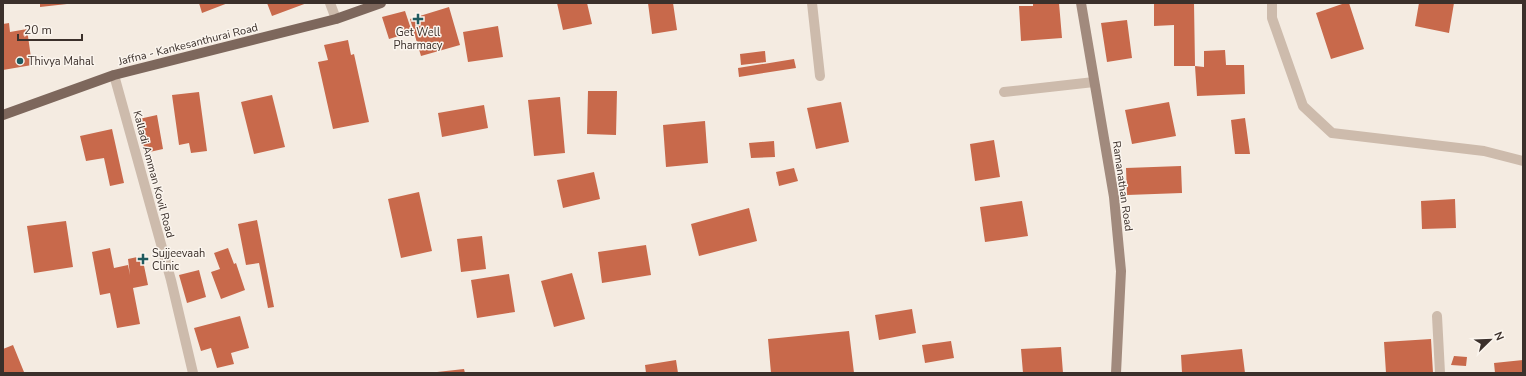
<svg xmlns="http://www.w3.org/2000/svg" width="1526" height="376" viewBox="0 0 1526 376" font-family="'Nunito Sans',sans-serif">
<rect width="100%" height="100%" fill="#f4ebe1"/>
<path fill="#c8694b" d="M40,3h27v1l-27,3z
M199,3h29l-26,10z
M267,3h40l-35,13z
M557,3h30l5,21 -29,6z
M648,3h25l4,27 -25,4z
M1033,3h26l3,35 -41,3 -2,-35h14z
M1154,3h40l1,63h-21v-41l-20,1z
M1345,3h4l15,46 -33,10 -15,-46z
M1419,3h35l-5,30 -34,-7z
M449,7l11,38 -39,11 -11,-37z
M405,11l7,21 -23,7 -7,-22z
M1127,20l5,38 -25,4 -6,-39z
M9,23l1,9 17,-3 5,36 -29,5v-46z
M498,26l5,31 -35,5 -5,-30z
M348,40l3,15 3,-1 15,68 -36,7 -15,-67 10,-2 -4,-15z
M1225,50l1,15h18l1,29 -48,2 -2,-30 9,1v-16z
M765,51l1,11 -25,3 -1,-11z
M794,59l2,9 -57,9 -1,-9z
M588,91h29l-1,44 -29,-1z
M199,92l8,59 -16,2 -2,-10 -10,2 -7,-50z
M272,95l13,52 -31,7 -13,-52z
M560,97l5,56 -31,3 -6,-56z
M841,102l8,40 -33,7 -9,-41z
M1169,102l7,34 -44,8 -7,-34z
M484,105l4,23 -46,9 -4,-24z
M157,115l6,34 -18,4 -6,-34z
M1245,118l5,36h-15l-4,-34z
M705,121l3,42 -42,4 -3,-42z
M112,129l12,54 -14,3 -6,-28 -18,3 -6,-25z
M994,140l6,37 -25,4 -5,-37z
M774,141l1,16 -24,1 -2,-15z
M1181,166l1,27 -55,2 -1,-27z
M794,168l4,13 -19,5 -3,-14z
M594,172l6,27 -37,9 -6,-28z
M419,192l13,59 -31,7 -13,-59z
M1455,199l1,29 -34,1 -1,-28z
M1022,201l6,35 -43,6 -5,-35z
M749,208l8,33 -58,15 -8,-32z
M257,220l17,87 -6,1 -9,-45 -13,2 -8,-41z
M66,221l7,46 -39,6 -7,-47z
M482,236l4,33 -25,3 -4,-33z
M646,245l5,30 -49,8 -4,-31z
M110,248l4,20 14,-3 2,10 -2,-16 14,-3 6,29 -15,3 7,36 -23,4 -7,-35 -10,2 -8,-43z
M228,248l6,16 2,-1 9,27 -24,9 -10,-27 9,-3 -6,-16z
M199,270l7,27 -19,6 -8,-28z
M572,273l13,46 -31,8 -13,-46z
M509,274l6,38 -38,6 -6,-38z
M912,309l4,24 -37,7 -4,-25z
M240,316l9,32 -18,5 3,11 -17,4 -6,-20 -10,3 -7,-23z
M849,331l5,42h-83l-3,-34z
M1431,339l2,34h-47l-2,-31z
M951,341l3,17 -29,5 -3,-18z
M13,345l11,27 -21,1v-24z
M1061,347l2,26h-40l-2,-24z
M1242,349l3,24h-63l-1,-18z
M1454,356l13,1 -1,9 -15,-1z
M676,360l2,13h-32l-1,-8z
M1523,360v13h-28l-1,-10z
M464,369l1,4h-28v-1z"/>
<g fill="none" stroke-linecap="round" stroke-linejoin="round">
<path stroke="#cdbbac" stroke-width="10" d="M1004,92l90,-10"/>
<path stroke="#cdbbac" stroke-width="10" d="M330,3l6,16
M812,3l8,73
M1272,3v15l31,88 29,27 152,18 39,10
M114,75l57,205 22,93
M1437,316l3,57"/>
<path stroke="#a18a7d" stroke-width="10" d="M1081,3l33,194 7,74 -5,102"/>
<path stroke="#7d675c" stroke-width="10" d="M3,115l111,-40 222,-56 45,-16"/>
</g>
<g fill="#1f5a5e" stroke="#fbf5ee" stroke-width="1.5">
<path d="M416 13h4v4h4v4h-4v4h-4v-4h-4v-4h4z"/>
<circle cx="20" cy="61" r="4"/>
<path d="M141 253h4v4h4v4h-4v4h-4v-4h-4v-4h4z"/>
</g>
<g text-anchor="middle" stroke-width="3" stroke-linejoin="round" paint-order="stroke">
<g font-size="11" fill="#3b302b" stroke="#fbf5ee" text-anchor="start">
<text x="418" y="36" text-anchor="middle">Get Well<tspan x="418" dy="13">Pharmacy</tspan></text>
<text x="28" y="65">Thivya Mahal</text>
<text x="152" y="257">Sujjeevaah<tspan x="152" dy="13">Clinic</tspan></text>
</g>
<g font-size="11" fill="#3b302b" stroke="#fbf5ee">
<text transform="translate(188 44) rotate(-14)" y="4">Jaffna - Kankesanthurai Road</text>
<text transform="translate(154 174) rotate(75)" y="4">Kalladi Amman Kovil Road</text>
<text transform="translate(1123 186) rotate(82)" y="4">Ramanathan Road</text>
</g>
</g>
<rect width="1526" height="376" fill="none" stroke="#3b302b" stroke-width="8"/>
<g transform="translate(1490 340) rotate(67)" stroke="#fbf5ee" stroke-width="3" paint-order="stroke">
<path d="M0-3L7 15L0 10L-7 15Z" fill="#3b302b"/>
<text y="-6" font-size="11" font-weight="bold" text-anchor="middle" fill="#3b302b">N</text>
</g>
<path d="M18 34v6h64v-6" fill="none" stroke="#3b302b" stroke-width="2"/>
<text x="24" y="34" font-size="12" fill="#3b302b" stroke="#fbf5ee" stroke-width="3" paint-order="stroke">20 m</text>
</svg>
